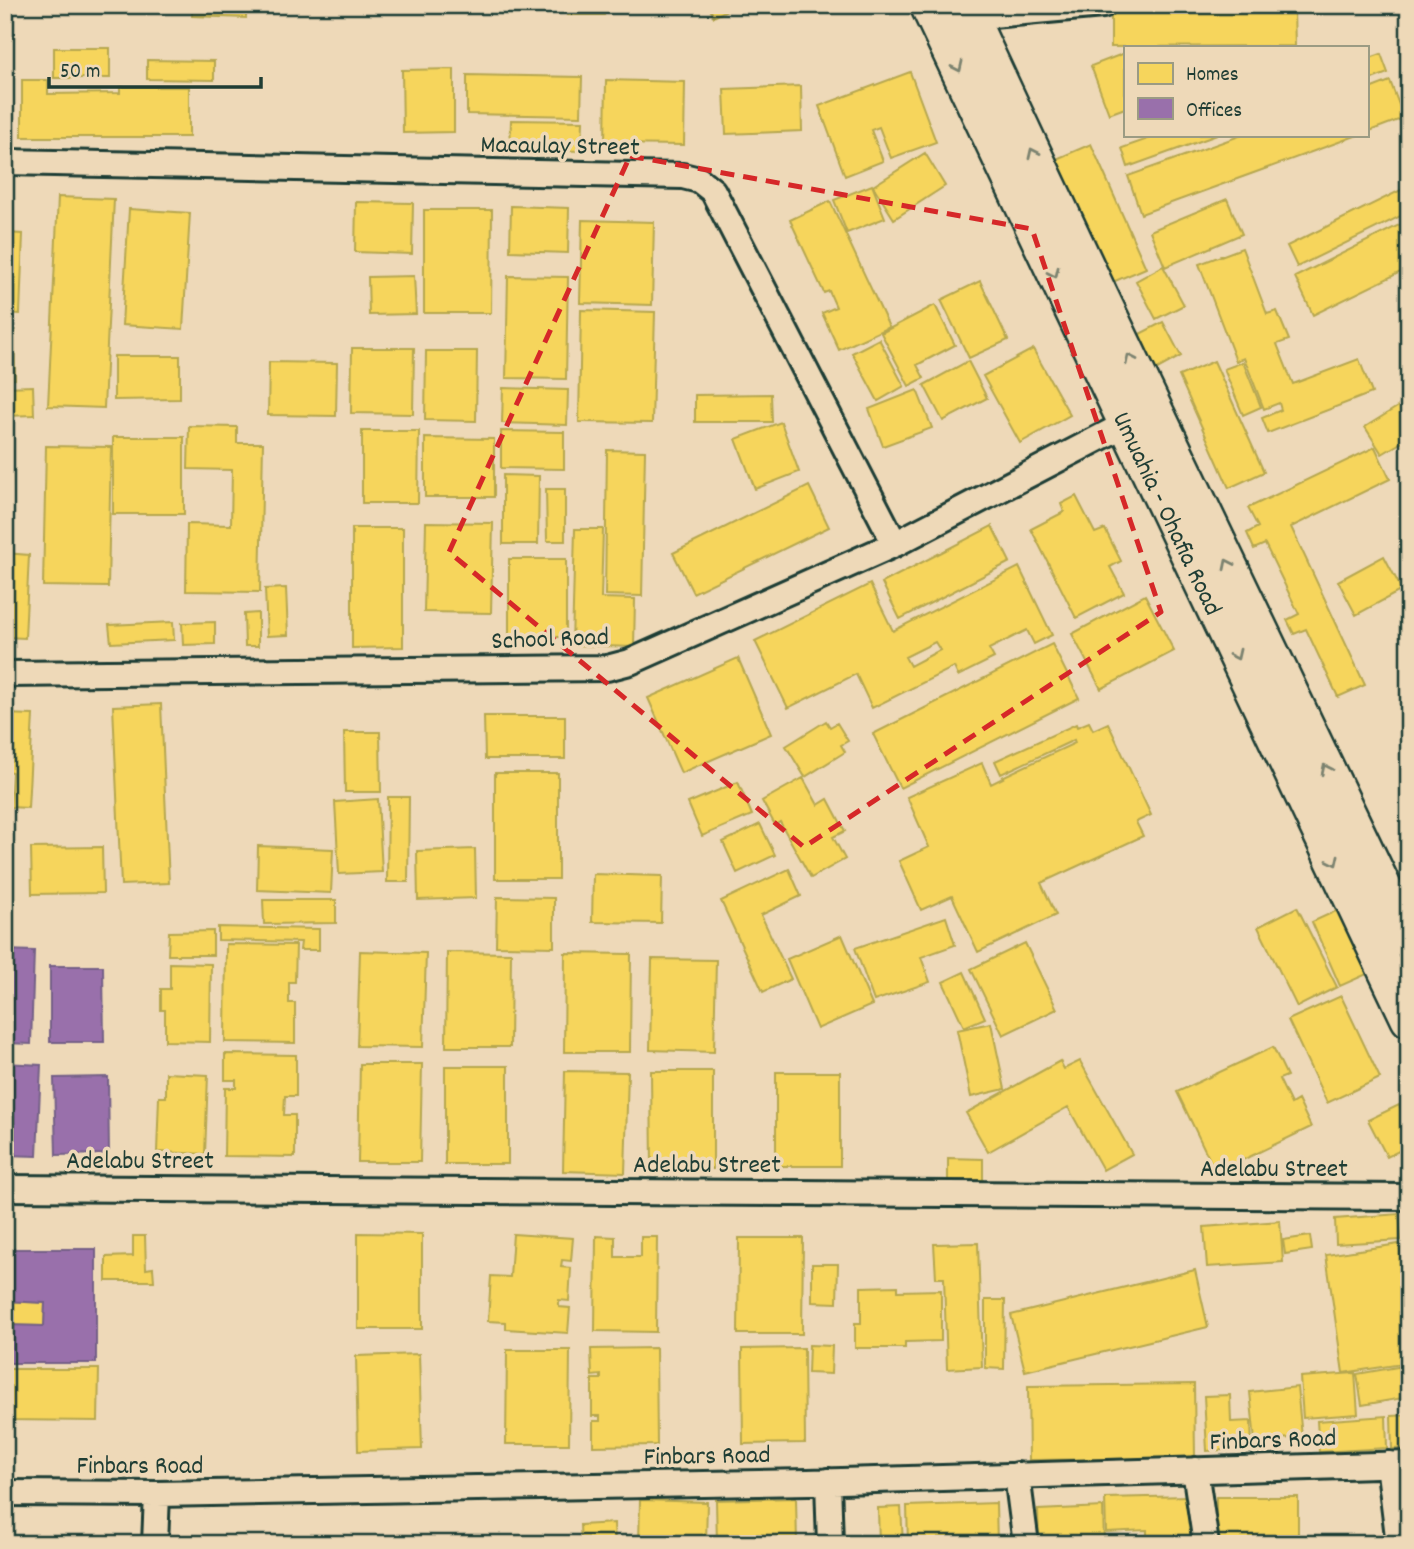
<svg xmlns="http://www.w3.org/2000/svg" width="1414" height="1549" viewBox="0 0 1414 1549" font-family="Dekko,sans-serif">
<rect width="100%" height="100%" fill="#eed9b8"/>
<filter id="ink" filterUnits="userSpaceOnUse"><feTurbulence type="fractalNoise" baseFrequency=".0143" numOctaves="2"/><feDisplacementMap in="SourceGraphic" scale="14" xChannelSelector="R" yChannelSelector="G"/><feConvolveMatrix kernelMatrix="1 2 1 2 8 2 1 2 1" color-interpolation-filters="sRGB"/></filter>
<g filter="url(#ink)">
<path fill="#f6d55c" stroke="#b6a750" stroke-width="2" fill-rule="evenodd" d="M192,5h54v13l-54,-2z
M441,5h114v6l-114,-4z
M568,5h36v10h-36z
M609,5h39v6h-39z
M708,5h28l-22,12z
M1294,10l1,36 -184,1v-35z
M54,48h56v30h-56z
M1125,53v55l-16,6 -18,-48z
M1381,54l7,19 -21,8v-22z
M147,60l67,1v19l-67,-1z
M454,69v63l-51,1 -1,-63z
M910,72l26,70 -45,16 -12,-31 -8,3 12,31 -38,15 -26,-70z
M467,75l115,2 -1,39 -114,-2z
M22,80h26v14l72,-1v-6h69v50h-167z
M606,80l79,2 -1,63 -79,-1z
M1390,81l14,37 -37,14v-42z
M801,86l1,45 -76,3 -2,-45z
M511,120l72,1 -1,30 -72,-2z
M1159,135h58l-89,32 -6,-19z
M1242,135h116l-217,79 -13,-38z
M1091,144l55,124 -38,16 -54,-124z
M925,153l20,33 -51,33 -21,-33z
M872,185l13,33 -38,15 -13,-33z
M1409,186v26l-112,55 -10,-21z
M58,197l56,2 -10,209 -56,-2z
M1227,199l15,35 -77,33 -15,-36z
M830,201l59,126 -50,23 -17,-37 14,-6 -7,-16 -5,2 -34,-73z
M356,202l57,1 -1,51 -57,-2z
M511,206l58,2 -1,45 -58,-2z
M129,209l61,4 -7,116 -61,-4z
M424,210h68l-1,103h-67z
M582,220l72,2 -2,83 -72,-2z
M1409,220v48l-96,47 -18,-38z
M5,233l18,1 -3,80 -15,-1z
M1242,248l25,66 10,-3 12,29 -12,4 16,40 66,-25 13,34 -104,40 -6,-15 19,-8 -2,-7 -15,6 -20,-51 -8,3 -37,-97z
M1163,266l21,39 -28,14 -20,-38z
M414,276l2,38 -47,1 -1,-38z
M508,276l60,1 -2,102 -60,-1z
M980,281l28,59 -39,18 -28,-58z
M935,305l20,40 -38,20 7,13 -15,8 -28,-53z
M581,310l74,2 -3,111 -73,-1z
M1163,322l18,34 -29,16 -18,-35z
M5,330h9l1,49 -10,1z
M879,339l25,47 -26,15 -26,-48z
M352,348h62l-1,66 -62,-1z
M1033,349l37,66 -50,28 -37,-67z
M426,351h51l-1,70 -51,-1z
M114,356h66v43l-66,1z
M968,361l19,37 -44,23 -19,-36z
M1214,361l50,111 -35,16 -50,-112z
M269,362l68,1 -1,53 -68,-1z
M1243,362l18,45 -18,8 -19,-46z
M33,386l1,29 -29,1v-29z
M503,388l65,2 -1,35 -65,-2z
M917,390l15,38 -49,18 -14,-37z
M771,394l1,28h-77v-27z
M1402,404l7,10v24l-27,16 -17,-27z
M781,422l18,50 -44,17 -19,-50z
M189,426l48,1v16h26l-3,149 -74,-1 1,-67 44,1 1,-55 -44,-1z
M362,431h57l-1,72h-56z
M501,431l63,1v37l-63,-1z
M113,437h71v77h-71z
M425,438l69,1v58h-69z
M46,446l65,1 -3,140 -65,-1z
M1375,447l15,32 -99,48 74,158 -27,12 -32,-68 -12,5 -7,-14 12,-6 -34,-70 -11,5 -7,-16 11,-6 -10,-19z
M5,450l7,1 -2,38h-5z
M607,450l38,1 -3,145 -37,-1z
M503,475l36,1 -1,68h-35z
M809,486l20,41 -136,66 -20,-40z
M546,489h19v52h-18z
M1076,496l19,37 10,-4 16,32 -11,6 14,26 -48,25 -45,-89 33,-17 -3,-8z
M426,522l67,1 -2,90 -67,-1z
M992,526l18,36 -110,57 -18,-36z
M352,528h51v119l-51,1z
M575,529h28l-2,69 34,1 -1,48 -62,-2z
M5,553l24,2 -4,83 -20,-1z
M1384,556l18,34 -46,25 -18,-34z
M509,559h57v78h-57z
M1019,567l33,68 -18,9 -7,-14 -38,19 5,9 -36,18 -4,-9 -82,41 -16,-34 -68,34 -33,-67 115,-57 23,47zM935,642l5,8 -30,16 -5,-9z
M286,588l2,47 -21,1 -2,-47z
M1145,595l29,56 -73,38 -29,-55z
M258,613v33h-13l-1,-32z
M173,622l1,18 -63,3 -2,-18z
M215,622v22l-32,1 -1,-22z
M1052,644l27,54 -179,90 -27,-54z
M738,658l33,76 -90,39 -33,-75z
M161,704l8,179 -48,2 -8,-179z
M5,714l28,1 -5,93 -18,-1 2,-35 -7,-1z
M484,716h81v43h-80z
M826,721l4,6 7,-4 11,18 -7,4 4,7 -40,25 -19,-31z
M1089,722l4,8 15,-7 43,92 -15,7 7,14 -102,47 15,32 -78,37 -26,-56 -31,14 -22,-49 30,-14 -22,-50 75,-34 9,21 12,-6 -1,-1 73,-34 -1,-3 -73,34 -6,-13 81,-37 1,3z
M344,732h36l1,60h-36z
M495,773h63v106h-63z
M803,778l15,27 10,-6 17,32 -12,6 12,22 -34,19 -31,-56 -5,3 -13,-24z
M738,782l14,33 -50,21 -14,-33z
M388,797h21l-1,85h-21z
M378,799l4,73 -43,2 -4,-72z
M760,824l15,31 -38,18 -14,-31z
M258,846l75,3 -2,44 -74,-3z
M102,847l1,46 -71,1 -1,-46z
M475,849l1,49 -58,2 -1,-49z
M789,869l12,27 -40,19 30,64 -28,13 -42,-91z
M593,874l69,2 -1,47 -69,-1z
M497,897l57,1v49l-58,-1z
M263,900h73v23l-72,1z
M1297,907l40,80 -40,20 -39,-80z
M1338,910l29,64 -27,12 -28,-64z
M946,917l9,28 -34,12 9,25 -56,19 -19,-53z
M218,927l101,2v21h-19l1,-8 -83,-2z
M213,931v24h-45l1,-23z
M842,935l30,70 -55,24 -30,-70z
M1025,943l32,66 -54,26 -32,-66z
M226,944l70,1 -1,37h-6v21h6v40l-70,-1z
M360,951l66,2 -3,94 -66,-1z
M447,952l64,1 -1,94h-64z
M565,953l66,1 -1,98h-66z
M652,959l64,1 -2,92 -64,-2z
M170,963l41,1 -1,78 -45,-1v-31h-4v-21h9z
M964,972l21,46 -21,9 -21,-45z
M1341,996l39,82 -53,25 -39,-83z
M991,1023l14,66 -34,8 -14,-67z
M1273,1047l14,29 -8,3 12,25 7,-4 13,27 -95,46 -39,-81z
M225,1054l71,1v41h-11l-1,19h11v42l-71,-1 1,-68h11v-8h-11z
M1060,1061l4,8 16,-8 52,93 -29,16 -35,-63 -80,45 -22,-39z
M360,1064h62l-2,98h-62z
M445,1066h63v98h-63z
M565,1071l63,1 -3,101 -62,-2z
M651,1071h62v98h-61z
M776,1072h64v94h-64z
M166,1073l42,2 -3,79 -48,-2 2,-55h7z
M1399,1105l10,20v21l-22,11 -19,-37z
M948,1158l35,1v21h-35z
M1399,1214l2,26 -65,4 -1,-25z
M1280,1221l3,41 -76,5 -3,-40z
M358,1233l64,1v95h-64z
M513,1234l60,4 -2,23 -9,-1 -1,7 10,1 -2,33 -10,-1v7l11,1 -2,25 -62,-4v-7l-18,-1 3,-45 19,1z
M133,1236h12l1,33 7,-1 1,13h-48v-24l27,-1z
M596,1236l19,1v20h26v-20h16l-1,95 -61,-1z
M1310,1236l2,14 -27,4 -2,-14z
M739,1238h64l-1,96h-64z
M978,1243l4,124 -35,2 -3,-91h-8l-2,-34z
M1399,1244l10,71v48l-66,10 -17,-118z
M812,1264h26l-1,39 -25,-1z
M1195,1270l13,57 -183,44 -14,-56z
M898,1286v5l43,-1v51l-36,1v6h-50v-25h6v-36z
M985,1300h20l-1,69 -19,-1z
M6,1301l39,2 -1,23 -39,-1z
M809,1345l23,1 -1,28 -23,-1z
M656,1348l1,97 -64,1v-25h7v-5h-8v-37h9v-4l-9,1 -1,-27z
M804,1348l1,95 -62,1 -1,-95z
M507,1350h63l-1,94h-63z
M419,1354l3,95 -64,2 -2,-95z
M1409,1365v32l-47,8 -5,-31z
M5,1369h94l-1,52 -93,-1z
M1355,1373l3,41 -55,4 -3,-41z
M1194,1384l1,74 -166,2 -1,-74z
M1297,1387l5,50 -47,4 -5,-49z
M1230,1395l1,27 20,-1 1,27 -45,3 -3,-55z
M1409,1415v33l-17,1 -1,-33z
M1386,1416l1,32 -68,4 -2,-31z
M1189,1496l2,48h-44v-14l-41,2 -1,-34z
M1216,1497h82v47h-35v-6h-5v6h-42z
M796,1498l1,46h-80l-1,-44z
M640,1500l67,2 -1,42h-67z
M996,1503l1,41h-89l-1,-38z
M901,1507l2,37h-24l-1,-36z
M1103,1507l1,37h-65l-1,-34z
M614,1523l1,21h-34l-1,-19z
M29,1537v7h-24v-6z"/>
<path fill="#9970ab" stroke="#746187" stroke-width="2" d="M5,950l29,1 -3,93 -26,-1z
M50,966h53l1,76h-54z
M5,1063l36,2 -4,91 -32,-1z
M108,1077l1,77 -53,1 -2,-77z
M5,1249h91v114h-91v-38l39,1 1,-23 -39,-2 -1,10z"/>
<g fill="none" stroke-linecap="round" stroke-linejoin="round">
<g stroke="#1f3d34" stroke-width="30">
<path id="street" d="M970,17l133,-12
M5,162l678,14 16,4 14,11 182,353
M5,674l602,-6 23,-6 265,-118 231,-120
M5,1188l1404,9
M1389,1464l10,80
M1195,1470l11,74
M1017,1475l9,69
M828,1481l2,63
M5,1493l152,1 651,-12 601,-18
M155,1544l2,-50"/>
</g>
<g stroke="#1f3d34" stroke-width="40">
<g id="secondary">
<path id="s1" d="M928,5l481,1014"/>
<path d="M964,5l137,293 308,643"/>
</g>
</g>
<use href="#street" stroke="#eed9b8" stroke-width="24"/>
<use href="#secondary" stroke="#eed9b8" stroke-width="35"/>
</g>
<defs><path id="oneway-chevron" d="M-2-3.5L2.5 0L-2 3.5" fill="none" stroke-width="1.6" stroke-linecap="round" stroke-linejoin="round" transform="scale(1.75)"/></defs>
<g stroke="#7c836f">
<use href="#oneway-chevron" transform="translate(958 67) rotate(65)"/>
<use href="#oneway-chevron" transform="translate(1033 153) rotate(-115)"/>
<use href="#oneway-chevron" transform="translate(1054 273) rotate(65)"/>
<use href="#oneway-chevron" transform="translate(1130 359) rotate(-116)"/>
<use href="#oneway-chevron" transform="translate(1228 564) rotate(-116)"/>
<use href="#oneway-chevron" transform="translate(1236 655) rotate(65)"/>
<use href="#oneway-chevron" transform="translate(1326 769) rotate(-116)"/>
<use href="#oneway-chevron" transform="translate(1334 861) rotate(65)"/>
</g>
</g>
<path fill="none" stroke="#d62828" stroke-width="5" stroke-dasharray="14 9" stroke-linejoin="round" d="M630,156l402,73 129,383 -357,235 -355,-295z"/>
<g text-anchor="middle" stroke-width="7" stroke-linejoin="round" paint-order="stroke">
<g font-size="26" fill="#1f3d34" stroke="#eed9b8">
<text transform="translate(560 144) rotate(1)" y="9">Macaulay Street</text>
<text dy="9" stroke="none"><textPath href="#s1" startOffset="562">Umuahia - Ohafia Road</textPath></text>
<text transform="translate(550 637) rotate(-2)" y="9">School Road</text>
<text x="140" y="1168">Adelabu Street</text>
<text x="707" y="1172">Adelabu Street</text>
<text x="1274" y="1176">Adelabu Street</text>
<text transform="translate(1273 1438) rotate(-2)" y="9">Finbars Road</text>
<text transform="translate(707 1454) rotate(-1)" y="9">Finbars Road</text>
<text x="140" y="1473">Finbars Road</text>
</g>
</g>
<rect width="1414" height="1549" fill="none" stroke="#eed9b8" stroke-width="28"/>
<rect x="14" y="14" width="1386" height="1521" fill="none" stroke="#1f3d34" stroke-width="2.5" filter="url(#ink)"/>
<rect x="1124" y="46" width="245" height="91" fill="#eed9b8" stroke="#9b9b83" stroke-width="2"/>
<rect x="1138" y="63" width="35" height="21" fill="#f6d55c" stroke="#9b9b83" stroke-width="2"/>
<text x="1186" y="80" font-size="21" fill="#1f3d34">Homes</text>
<rect x="1138" y="98" width="35" height="21" fill="#9970ab" stroke="#9b9b83" stroke-width="2"/>
<text x="1186" y="116" font-size="21" fill="#1f3d34">Offices</text>
<path d="M49 77v10h212v-10" fill="none" stroke="#1f3d34" stroke-width="3.5"/>
<text x="60" y="77" font-size="21" fill="#1f3d34" stroke="#eed9b8" stroke-width="5" paint-order="stroke">50 m</text>
</svg>
